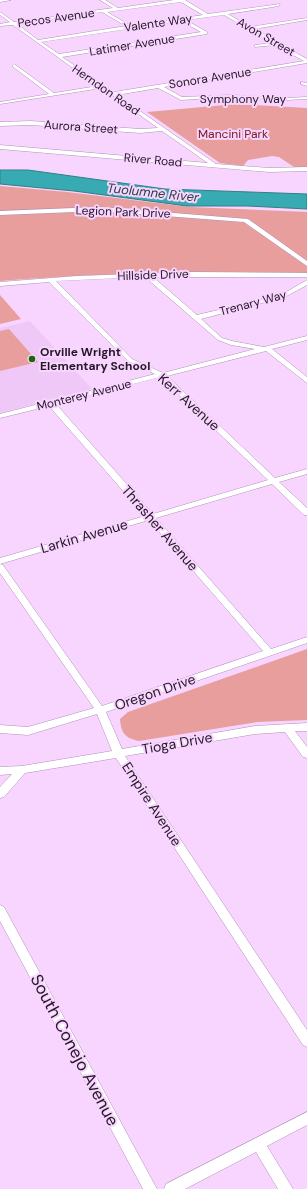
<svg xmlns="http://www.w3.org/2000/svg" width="307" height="1189" viewBox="0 0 307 1189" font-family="'DM Sans',sans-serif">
<rect width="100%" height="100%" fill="#f8d5fe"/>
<path fill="#f0c8f7" d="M30,321l62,68 -92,24v-85z"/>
<path fill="#e89e9d" d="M236,104l71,4v59h-13l-15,-10 -7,-1 -24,4 -5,6 -23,-3 -73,-51z
M0,186l67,6 123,15 117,5v61c-103,-2 -205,0 -307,8z
M0,295l21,24 -21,5z
M9,329l29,33 -38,9v-40z
M307,649v71l-50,2 -118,19c-14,-3 -18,-8 -19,-22l8,-7z"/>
<path fill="#38aab1" stroke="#327e87" d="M0,170h28l137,19 142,5v15l-59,-3h-61l-113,-15 -74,-7z"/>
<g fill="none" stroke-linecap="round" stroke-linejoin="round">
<g stroke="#b090b7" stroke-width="1">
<path id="minor" d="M0,0h11l-11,2z
M100,0h5l13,8 56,-8h11l23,14 72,-10 -1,2 -51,8 22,13 57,-9v2l-53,9 26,13v2l27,15v4l-143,24 18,10 49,-2 55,3 21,-1v2l-21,1 -55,-3 -50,3 -23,-12 -41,7 99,69 53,4 38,-1v4l-38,1 -269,-23v-4l208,18 -46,-32 -22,2 -109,-8 -31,1v-4l31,-1 109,8 18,-1 -56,-40 -102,16v-2l49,-8 -37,-28 2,-2 40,29 44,-7 -85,-61 -13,1v-2l10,-2 -10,-7v-3l14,10 99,-14zM181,2l22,13 -72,11 -24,-14zM102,12l24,14 -88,14 -21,-16zM224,15l48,28 -17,2v2l20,-2 29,16 -190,31 -52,-35 145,-23v-2l-21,-12zM181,21l20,11 -142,22 -18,-12z
M301,82l6,1v3l-6,-2z
M99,207l149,12 59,42v5l-63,-44 -145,-11 -99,4v-4z
M192,272l115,1v4h-154l44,38 84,-20 26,-15v5l-22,12 -84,22 21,19 10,3 32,6 43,-11v4l-35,9 35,28v6l-41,-32 -99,25 108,102 32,-9v5l-28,8 28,26v7h-3l-32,-31 -116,34 115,131 36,-12v6l-201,69 16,37 133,-23 52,-3v8h-12l12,16v11l-4,-1 -18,-25 -30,2 -130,22 182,274v17l-4,-2 -187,-287 -91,15 -21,24 -4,1v-11l12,-13 -12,1v-8l22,-1 90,-15 -15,-37 -69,21 -28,-2v-8l28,2 66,-19 -94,-135v-9l3,1 99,141 161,-55 -114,-131 -149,44v-6l145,-42 -96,-110 -49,12v-4l155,-40 -27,-13 -79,-79 -49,4v-4l77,-6zM145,277l73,63 13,5 24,4 -92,24 -31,-14 -76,-78zM160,377l108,103 -115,34 -97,-110z
M0,905l4,2 153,282h-14l-143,-268z
M307,1112v13l-40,21 26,43h-15l-22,-37 -71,37h-21l2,-5z"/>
</g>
<use href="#minor" fill="#fff" fill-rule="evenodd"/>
</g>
<circle fill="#196807" stroke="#f8d5fe" stroke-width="1.5" cx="32" cy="359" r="4"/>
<g text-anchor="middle" stroke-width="4" stroke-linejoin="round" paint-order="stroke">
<g font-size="12" fill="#231726" stroke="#f8d5fe">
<text transform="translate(56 18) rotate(-8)" y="4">Pecos Avenue</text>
<text transform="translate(158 23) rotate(-8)" y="4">Valente Way</text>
<text transform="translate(266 37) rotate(30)" y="4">Avon Street</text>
<text transform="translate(132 45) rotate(-9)" y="4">Latimer Avenue</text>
<text transform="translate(210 78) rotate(-9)" y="4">Sonora Avenue</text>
<text transform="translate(106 90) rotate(35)" y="4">Herndon Road</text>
<text x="243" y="103">Symphony Way</text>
<text transform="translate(81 127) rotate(4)" y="4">Aurora Street</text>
<text transform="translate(153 160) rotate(5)" y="4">River Road</text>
<text transform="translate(123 212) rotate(2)" y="4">Legion Park Drive</text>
<text transform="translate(153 275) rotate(-2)" y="4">Hillside Drive</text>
<text transform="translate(253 303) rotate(-15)" y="4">Trenary Way</text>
<text transform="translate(84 395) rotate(-14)" y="4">Monterey Avenue</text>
</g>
<g font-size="12" fill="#731821" stroke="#f8d5fe">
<text x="233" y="138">Mancini Park</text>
</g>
<g font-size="12" font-weight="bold" fill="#231726" stroke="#f8d5fe" text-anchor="start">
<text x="40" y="356">Orville Wright<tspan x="40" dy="14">Elementary School</tspan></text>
</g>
<g font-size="13" font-style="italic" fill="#274041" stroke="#f8d5fe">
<text transform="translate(153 192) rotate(6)" y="5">Tuolumne River</text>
</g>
<g font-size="14" fill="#231726" stroke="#f8d5fe">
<text transform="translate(189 402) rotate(42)" y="5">Kerr Avenue</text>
<text transform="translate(160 528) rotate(49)" y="5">Thrasher Avenue</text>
<text transform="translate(84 536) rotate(-16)" y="5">Larkin Avenue</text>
<text transform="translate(155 692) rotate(-19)" y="5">Oregon Drive</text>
<text transform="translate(177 743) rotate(-10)" y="5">Tioga Drive</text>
<text transform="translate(152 804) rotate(57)" y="5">Empire Avenue</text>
</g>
<g font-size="17" fill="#231726" stroke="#f8d5fe">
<text transform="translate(75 1050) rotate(62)" y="6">South Conejo Avenue</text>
</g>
</g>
</svg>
